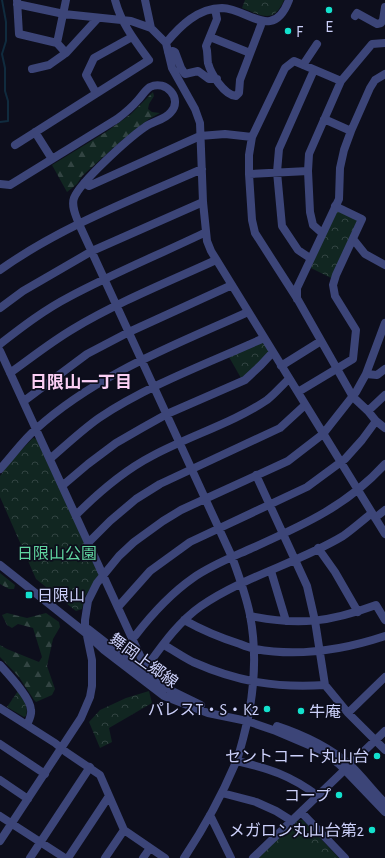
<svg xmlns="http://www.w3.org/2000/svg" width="385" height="858" viewBox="0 0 385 858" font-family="'Alegreya Sans','Noto Sans JP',sans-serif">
<defs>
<pattern id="forest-firs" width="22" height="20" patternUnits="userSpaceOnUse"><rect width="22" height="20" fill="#112621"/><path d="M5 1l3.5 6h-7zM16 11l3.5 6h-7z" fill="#324442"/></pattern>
<pattern id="park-crowns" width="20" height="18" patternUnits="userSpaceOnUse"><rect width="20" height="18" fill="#112621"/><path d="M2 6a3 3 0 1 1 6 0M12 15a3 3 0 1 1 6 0" fill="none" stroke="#324442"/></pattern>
</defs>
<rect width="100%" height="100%" fill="#0d0e1c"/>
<path fill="url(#forest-firs)" d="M153,92l1,4 -5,8 -1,5 4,3 8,1 -11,6 -28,22 -39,35 -5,8 -10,8 -15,-27 54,-33 25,-18z
M0,573l15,12 -1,4h-5l-9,-5z
M7,613l20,5 19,-5 13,9 1,5 -7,12 -6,27 8,23 -3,6 -16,7 -2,-2 -15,-23 -19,-20v-12l7,4 32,13 3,-5 -9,-29 -15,-4 -6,4 -5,-3 -5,-10z"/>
<path fill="url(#park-crowns)" d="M245,0h39c-11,25 -22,15 -42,8z
M336,209l23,12 -28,57 -22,-11z
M264,341l5,11 -24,25 -4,1 -12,-21z
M33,438l4,1 62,132 -1,6 -13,19 -3,13 -6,2 -40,-32 -36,-82v-21l11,-15z
M18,691c5,8 11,15 8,25l-2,1 -17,-10z
M149,691l3,12 -43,25 3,14 -12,6 -11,-26 11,-12 26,-12z
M299,820h4l36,38h-82z"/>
<path fill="#112621" d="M293,833h7l21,25h-57z"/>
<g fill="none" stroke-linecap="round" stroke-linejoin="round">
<path stroke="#102b3e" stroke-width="2" d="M0,122l8,-1v-20l-3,-10v-23l-3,-14 4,-13v-19l-4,-22"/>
<path stroke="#3c4578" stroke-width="8" d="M17,0l2,34 38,9
M66,0l-9,43 9,10
M145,0l6,28
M17,4l47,10 67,7 20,7 15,15 6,25 23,41 5,14 3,79 4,39 4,10 174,283
M215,9l2,10 -11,27c2,6 1,11 2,17 3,11 16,32 28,33l3,-3 1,-13 21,-55v-4
M355,16l2,-3 20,11 4,-1 2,-3 2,-13
M210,37l40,16
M166,43c14,-17 32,-35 56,-35 27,1 51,34 67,-8
M168,52l5,-1 2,1 6,16 4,6 13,-3 11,8h8
M303,65l14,-21
M32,69l17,-4 17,-12 32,-35
M341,81l-47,-20 -9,7 -33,69 -3,18v19l3,46 3,13 43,67 55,97 15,14 8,10 9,7
M96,93l-10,-18 8,-17 38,-21
M324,119l27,12
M35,132l17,27
M15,145l134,-85c-14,-19 -28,-37 -34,-60
M249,174l59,-3
M84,183l5,3 111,-50 25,-2 27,3
M0,184l10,1 107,-66c8,-6 15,-12 21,-19 4,-4 7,-10 12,-13 16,-8 33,12 21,25 -6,8 -18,9 -26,15 -16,11 -65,55 -71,71 -3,8 2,18 5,26l153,333c7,19 14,38 18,58 8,42 4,83 -7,124 -2,7 -4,16 -7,23 -14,33 -32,66 -52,96
M322,233l-9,-8 -3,-13 -2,-41 1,-17 32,-73 31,-37 13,-1
M353,239l12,15 20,11
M310,258l-12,-8 -16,-24 -5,-54 2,-23 35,-79
M0,270c60,-43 134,-71 202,-101
M297,299v-11l42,-89 1,-31 4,-18 7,-19 19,-43 5,-8 10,-6
M0,308l23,-17 69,-40 111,-49
M0,344c22,-17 44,-34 69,-47 43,-23 89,-42 133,-63l4,-1
M0,351l142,309 5,6
M281,366l40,-25
M10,373c21,-15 41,-31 63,-44 45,-27 95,-47 143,-69
M366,374l11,1 8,-6
M298,392l55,-33 3,-29 -21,-34 -2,-11 3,-10 26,-56 -27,-13
M24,401l63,-47 42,-22 103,-47
M368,411l17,-16
M50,459c16,-14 32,-29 49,-41 49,-33 112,-56 165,-80
M0,469c12,-13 23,-29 36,-40 61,-55 139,-84 212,-117
M256,475l51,111 8,35 10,64 23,28 37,37
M62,486l26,-22 28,-21 26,-15 25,-14 78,-34 16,-15 12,-13
M76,515c23,-23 47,-44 76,-59 37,-20 81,-33 115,-56 8,-6 15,-15 22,-21
M375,518l10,-8
M88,543l22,-22 26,-22 24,-15 120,-56 25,-23
M318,548l17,24 23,40
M0,565l87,69 17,16 60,46 44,17 39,8 29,10 47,20 17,14 45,47
M271,571l15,50
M118,607l32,-36 40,-29 117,-55 38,-28 17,-19 14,-19
M250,616c49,10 80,6 126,-11l9,15
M184,620c18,10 37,18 56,24 5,2 10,4 15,5 44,8 88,1 130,-13
M88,629l72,56 41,20
M132,637l3,-1c17,-22 35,-42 58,-58 17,-12 37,-20 57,-29 51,-23 96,-42 135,-85
M164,645c9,5 19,12 29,17 45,20 83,26 132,23
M0,665c8,9 31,33 31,45 1,5 -2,10 -4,15
M145,669c16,-22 33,-47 56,-63 44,-30 97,-43 142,-70 10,-7 20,-16 29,-23
M0,708l55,35 11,9 34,23 24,55 41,28
M348,713l37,-36
M277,726c27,9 51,20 73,39 12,11 23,26 35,38
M0,744l45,30
M237,761c33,8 53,14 81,35
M0,780l28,19
M222,793l34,9 20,9 16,10
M301,812l44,46
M210,815l21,43
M0,816l65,42
M0,841l81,-123 9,-21 2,-11v-26l-7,-34v-6l3,-19 9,-18 22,-27 15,-14 29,-21 18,-11 107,-49 35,-27 33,-42 10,-18 19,-51
M30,858l60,-91
M68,858l41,-62
M105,858l19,-28
M143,858l7,-10
M253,858l132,-127"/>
</g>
<g fill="#13e1cd" stroke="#0d0e1c" stroke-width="1.5">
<circle cx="329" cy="10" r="4"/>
<circle cx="288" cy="31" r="4"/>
<rect x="25" y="591" width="8" height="8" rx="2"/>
<circle cx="267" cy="709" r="4"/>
<circle cx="301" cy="711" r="4"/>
<circle cx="377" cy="756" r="4"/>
<circle cx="339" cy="795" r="4"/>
<circle cx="372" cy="830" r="4"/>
</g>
<g text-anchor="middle" stroke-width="3.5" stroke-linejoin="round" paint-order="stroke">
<g font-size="16" fill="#cdd1fb" stroke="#0d0e1c" text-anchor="end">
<text x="329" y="32" text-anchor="middle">E</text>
<text x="296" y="37" text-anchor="start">F</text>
<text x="37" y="601" text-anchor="start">日限山</text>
<text x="259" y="715">パレスT・S・K2</text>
<text x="309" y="717" text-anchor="start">牛庵</text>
<text x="369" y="762">セントコート丸山台</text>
<text x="331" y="801">コープ</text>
<text x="364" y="836">メガロン丸山台第2</text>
</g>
<g font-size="16" fill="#60d4a0" stroke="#0d0e1c">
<text x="57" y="559">日限山公園</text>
</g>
<g font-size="16" fill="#cdd1fb" stroke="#0d0e1c">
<text transform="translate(144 660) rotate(36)" y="6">舞岡上郷線</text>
</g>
<g font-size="17" font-weight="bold" fill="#fbcff4" stroke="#0d0e1c">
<text x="81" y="388">日限山一丁目</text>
</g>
</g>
</svg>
